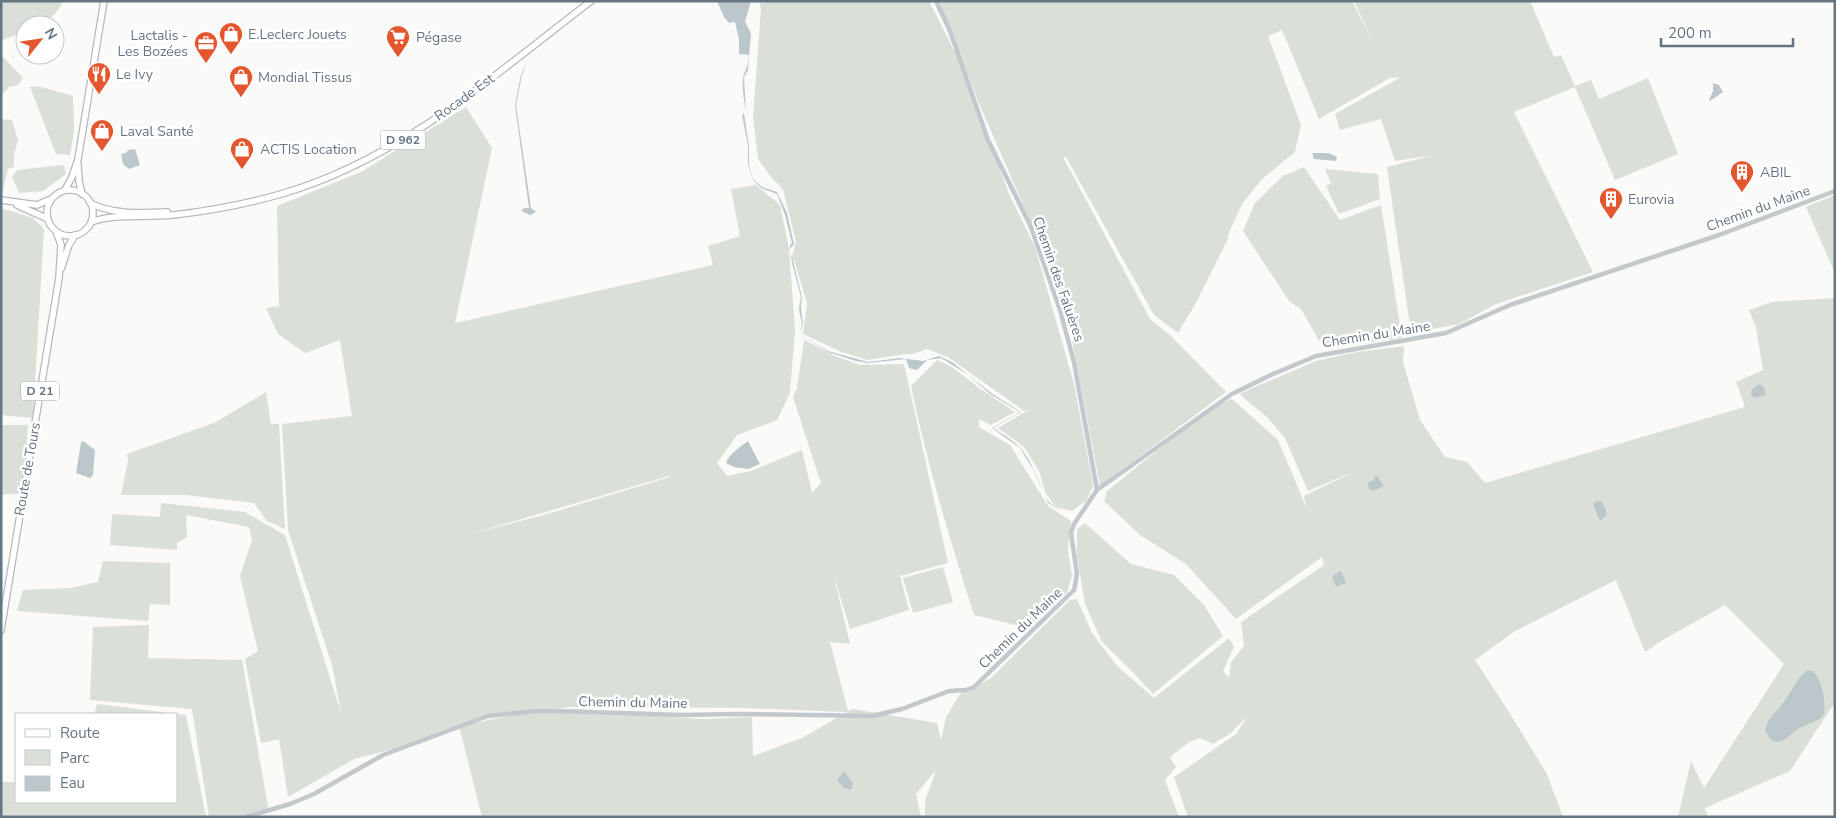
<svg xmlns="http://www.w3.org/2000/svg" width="1836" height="818" viewBox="0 0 1836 818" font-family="'Nunito Sans',sans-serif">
<rect width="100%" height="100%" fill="#fafaf8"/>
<path fill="#dadfd7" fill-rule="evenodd" d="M1,1h62c-9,18 -19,24 -38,24v6l-24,10z
M759,1h170l32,63 48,130 26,53 39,137 19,101 -6,15 -15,11 -16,-4 -10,-13 -7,-23 -15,-24 -26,-19 32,-19 -6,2 -76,-54 -21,-8 -14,5h-7l-39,6 -28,-9 -36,-17 4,-31 -13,-43h-3l5,-18 -13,-53 -12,-12 -13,-18 -5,-42 8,-108z
M938,1h414l22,43 -20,-43h176l24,56 7,-2 14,31 16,-6 8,19 49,-21 30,76 -63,26 -40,-93 -61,25 79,160 -97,32 -37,20 -48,9 -24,-166 47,-12 -39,6 -14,-42 -41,11 -5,-16 66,-37 -11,1 -71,41 -37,-89 -14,6 33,89 -6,27 -33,27 -20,25 -14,31v4l-32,64 -18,30 -24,-18 -88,-158h-3l87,162 22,18 54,55 -126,94 -29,-152 -23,-72 -67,-154z
M1,55l22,23 -5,7 -9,2 -8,9z
M38,86l35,10 1,35 -4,24 -14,-1 -26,-67z
M466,107l26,41 -37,175 258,-58 -5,-19 32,-10 -9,-47 25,-4 24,20 9,43 6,83 -5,62 -13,27 -40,15 -20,28 10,13 24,-5 51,-21 10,43 9,-10 -28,-86 4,-9 7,-48 31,16 25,9 44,-1 44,199 -48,13 9,34 -59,19 -17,-56 17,71 -20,-2 18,69 5,-2 84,14 4,17 5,-23 14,-23 31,-16 79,-78 7,-1 15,34 25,33 37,32 75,-60 5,9 -11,24 6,7 2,-16 13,-16 -3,-24 83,-57 -2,-8 -86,62 -50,-55 -46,-29 -36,-34 3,-10 99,-80 26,-12 46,41 29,69 -3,-13 51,-25 -47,20 -23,-53 -18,-21 -28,-23 77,-33 41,-9 47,-6 -1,16 17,58 25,37 22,5 18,21 260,-76 -9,-25 27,-12 -7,-43 -7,-17 23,-8 63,-4v404l-45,69 -85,37 3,9h-30l13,-56 13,27 80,-124 -59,-59 -64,36 -16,11 -29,-72 -101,51 -40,29 34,52 38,62 16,43h-375l-14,-40 62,-43 12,-19 -17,18 -18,11 -13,-6 -11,4 -19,15 6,10 -11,13 14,37h-254v-16l11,-31 -20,24 5,23h-439l-23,-91 -58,21 -47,12 -66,38 -9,-58 -18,4 -16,-84 13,-8 -18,-75 12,-36 -3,-13 -63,-12 1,22 -10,6v7l-67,-5 2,-31 48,3 1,-14 84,9 40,23 56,178 -9,-48 -44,-135 -6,-106 70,-8 -12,-76 -35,13 -27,-19 -12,-26 13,-2 -2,-100 84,-34zM670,477l-123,37 -77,20 199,-58zM572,707l171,1 104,4 -45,26 -49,18 -1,-39 -49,2 -101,-6 -74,-1 -68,14 27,-11z
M1,119l11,1 6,20 -4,15v12l-6,2 -6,25z
M64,165l2,9 -23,17 -24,2 -7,-16 5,-7z
M1304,167l36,53 41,-15 21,133 -78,11 -23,-40 -12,-8 -46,-70 12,-28 28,-27z
M1325,169l53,5 2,25 -41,15 -13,-28 5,-3z
M1835,195v78l-29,-66z
M1,208l32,10 11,11 -11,189 -32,-3z
M937,360l15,7 27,21 36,24 -24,13 -12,-6v8l31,18 38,61 23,15 -3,29 4,26 -5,16 -20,17 -18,19 -55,-13c-24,-75 -47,-151 -63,-229z
M266,392l5,32h8l6,105 -18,-8 -13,-18 -69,-8h-64l7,-34 -1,-7 87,-31z
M1,425h27l-5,68 -22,2z
M1085,523l46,41 43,11 30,30 19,31 -70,58 -22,-24 -29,-28 -17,-38 -8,-47v-28z
M103,561l67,2v42l-20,-1 -2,17 -131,-10 6,-21 48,-2 27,-6z
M943,567l10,35 -40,11 -10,-35z
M149,625l-1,33 94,2 27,152 -33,5h-27l-17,-108 -102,-9 3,-73z
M97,704l89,11 20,102h-205v-35h15v20h160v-88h-82z"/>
<path fill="#bbc7cb" d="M717,1h34l-6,21 6,11 -3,37 -4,7 2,33c-2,-9 -5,-26 -2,-36 3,-7 4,-9 5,-19l-10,-1v-14l-4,-18 -6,1 -5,-6z
M528,59l-6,16 -6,30 15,103 5,4 -6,3 -9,-4 3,-3h5l-14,-103 6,-30z
M1713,83l6,2 4,7 -13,9 -1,-1 4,-9z
M744,113l5,34v18l4,14 9,8 15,5 10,21 7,31 -4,5 12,48 -1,11 2,16 -3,11 28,16 40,11 32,-4 23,3 16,-5 13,6 39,31 30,19 -28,16c26,16 32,21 44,49 4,8 6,18 12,25 3,3 9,6 12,9l-13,-8 -15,-34 -13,-21 -28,-20 28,-16 -30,-18 -23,-20 -26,-16 -14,2 -10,10 -8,-2 -3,-9 -38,4 -12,-2 -28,-9 -28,-17 2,-11 -3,-15 2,-12 -9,-34 -2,-18 2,-2 -7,-28 -8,-21 -16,-6 -8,-8 -5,-16v-18l-6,-31z
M135,149l5,16 -11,4 -6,-5 -2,-10 5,-1 2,-3z
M1312,153h16l9,4 -1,4 -22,-2z
M1760,384l4,3 2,8 -12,3 -3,-4 1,-5z
M83,441l12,9 -2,25 -3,3 -14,-5 5,-30z
M748,441l12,23 -12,5 -14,-2 -8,-4c3,-9 14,-16 22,-22z
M1375,476h2l7,10 -11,5 -3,-1 -3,-6 2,-2 5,-2z
M1597,501h4l4,7 2,7 -7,6 -7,-17z
M1341,571l5,12 -10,4 -4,-11z
M1806,671h7c9,9 13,30 11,43l-4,5 -21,9 -15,12 -6,2 -6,-1 -7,-10 3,-10 16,-19 16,-25z
M844,771l9,13 -2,6 -8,-3 -6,-7z"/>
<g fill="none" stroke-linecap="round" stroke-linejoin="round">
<g stroke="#b5babe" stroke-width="8">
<path id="major" d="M78,164l1,17 3,13
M65,190l7,-13 6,-18 26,-158
M47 213a23 23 0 1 1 46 0a23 23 0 1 1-46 0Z
M1,200l36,5 14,-6
M90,203c24,12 51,10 77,9
M17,205l31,14
M91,222c23,-9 57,-4 82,-7 36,-4 73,-11 108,-21 119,-34 213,-119 310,-193
M61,269l8,-24 6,-10
M1,630l58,-352 2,-33 -5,-14"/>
</g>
<path stroke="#c3c8cc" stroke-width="4.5" d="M936,1l14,30 38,109 43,87 29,83 14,52 23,128
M246,817l44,-13 24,-10 69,-39 105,-39 48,-5h22l123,4 60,-1 131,2 30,-7 47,-18 17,-1 8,-3 100,-97 3,-16 -6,-41 3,-9 23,-34 135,-96 41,-20 43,-18 130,-23 64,-28 209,-70 116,-44"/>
<use href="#major" stroke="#fff" stroke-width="5.5"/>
</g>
<defs>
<g id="shop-pin" transform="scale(1.25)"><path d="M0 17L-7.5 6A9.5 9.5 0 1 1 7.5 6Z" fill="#e4572e" stroke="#fff"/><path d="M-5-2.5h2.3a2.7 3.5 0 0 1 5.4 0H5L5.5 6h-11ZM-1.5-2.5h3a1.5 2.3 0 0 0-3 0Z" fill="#fff"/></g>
<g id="supermarket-pin" transform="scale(1.25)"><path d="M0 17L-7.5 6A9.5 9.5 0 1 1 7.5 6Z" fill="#e4572e" stroke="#fff"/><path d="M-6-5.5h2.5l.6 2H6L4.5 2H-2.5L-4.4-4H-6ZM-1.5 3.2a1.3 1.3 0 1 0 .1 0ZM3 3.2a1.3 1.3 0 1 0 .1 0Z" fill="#fff"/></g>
<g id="office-pin" transform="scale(1.25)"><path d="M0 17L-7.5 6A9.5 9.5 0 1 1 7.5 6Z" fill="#e4572e" stroke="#fff"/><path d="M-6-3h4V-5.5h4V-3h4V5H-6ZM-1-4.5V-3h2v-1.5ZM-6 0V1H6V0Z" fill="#fff"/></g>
<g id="restaurant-pin" transform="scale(1.25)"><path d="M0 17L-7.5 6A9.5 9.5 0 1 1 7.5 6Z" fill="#e4572e" stroke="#fff"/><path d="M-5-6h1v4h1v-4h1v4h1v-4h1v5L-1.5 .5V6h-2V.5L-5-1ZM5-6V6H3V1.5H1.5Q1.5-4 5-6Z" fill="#fff"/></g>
<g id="building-pin" transform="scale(1.25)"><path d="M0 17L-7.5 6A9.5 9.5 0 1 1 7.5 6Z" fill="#e4572e" stroke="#fff"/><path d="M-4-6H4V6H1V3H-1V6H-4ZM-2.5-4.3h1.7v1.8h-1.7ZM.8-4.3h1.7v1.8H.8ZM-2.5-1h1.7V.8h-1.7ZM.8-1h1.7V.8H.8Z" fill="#fff"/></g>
</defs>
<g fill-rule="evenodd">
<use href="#shop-pin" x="231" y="34"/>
<use href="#supermarket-pin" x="398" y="37"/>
<use href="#office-pin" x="206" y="43"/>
<use href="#restaurant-pin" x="99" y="74"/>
<use href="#shop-pin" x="241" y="77"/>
<use href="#shop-pin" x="102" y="131"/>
<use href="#shop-pin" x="242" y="149"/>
<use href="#building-pin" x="1742" y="172"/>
<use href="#building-pin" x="1611" y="199"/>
</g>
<g text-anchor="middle" stroke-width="5" stroke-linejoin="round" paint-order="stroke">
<g fill="#fff" stroke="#939fa8" stroke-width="1">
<rect x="380.5" y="130.5" width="45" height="19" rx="4"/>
<rect x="21" y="381.5" width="38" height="19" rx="4"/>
</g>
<g font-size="12" font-weight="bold" fill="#657683">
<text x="403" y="144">D 962</text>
<text x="40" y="395">D 21</text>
</g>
<g font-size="14" fill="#657683" stroke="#fff" text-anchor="start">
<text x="248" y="39">E.Leclerc Jouets</text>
<text x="188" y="40" text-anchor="end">Lactalis -<tspan x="188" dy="16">Les Bozées</tspan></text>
<text x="416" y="42">Pégase</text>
<text x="116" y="79">Le Ivy</text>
<text x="258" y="82">Mondial Tissus</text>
<text x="120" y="136">Laval Santé</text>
<text x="260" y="154">ACTIS Location</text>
<text x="1760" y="177">ABIL</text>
<text x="1628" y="204">Eurovia</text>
</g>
<g font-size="14" fill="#657683" stroke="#fff">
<text transform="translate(464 97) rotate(-36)" y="5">Rocade Est</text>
<text transform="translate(1758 208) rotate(-20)" y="5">Chemin du Maine</text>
<text transform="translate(1059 279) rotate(71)" y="5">Chemin des Faluères</text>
<text transform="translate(1376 334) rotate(-9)" y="5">Chemin du Maine</text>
<text transform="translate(27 469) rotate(-80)" y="5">Route de Tours</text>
<text transform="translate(1020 628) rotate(-44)" y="5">Chemin du Maine</text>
<text transform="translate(633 702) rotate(1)" y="5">Chemin du Maine</text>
</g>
</g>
<rect width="1836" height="818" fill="none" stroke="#657683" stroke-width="5"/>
<rect x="15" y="713" width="162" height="90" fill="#ffffff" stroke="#c1c8cd"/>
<rect x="25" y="729" width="25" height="8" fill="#ffffff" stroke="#c1c8cd"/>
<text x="60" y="738" font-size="15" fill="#657683">Route</text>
<rect x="25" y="750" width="25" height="15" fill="#dadfd7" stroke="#c1c8cd"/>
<text x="60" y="763" font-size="15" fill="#657683">Parc</text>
<rect x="25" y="776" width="25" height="15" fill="#bbc7cb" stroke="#c1c8cd"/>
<text x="60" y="788" font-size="15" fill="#657683">Eau</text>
<g transform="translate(40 40) rotate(60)"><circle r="24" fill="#ffffff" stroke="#c1c8cd"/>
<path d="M0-4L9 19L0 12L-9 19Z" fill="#e4572e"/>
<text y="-8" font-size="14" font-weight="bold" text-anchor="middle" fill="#657683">N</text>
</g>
<path d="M1661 38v8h132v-8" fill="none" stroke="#657683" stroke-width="2.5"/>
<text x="1668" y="38" font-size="15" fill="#657683" stroke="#ffffff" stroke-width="4" paint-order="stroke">200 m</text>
</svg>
